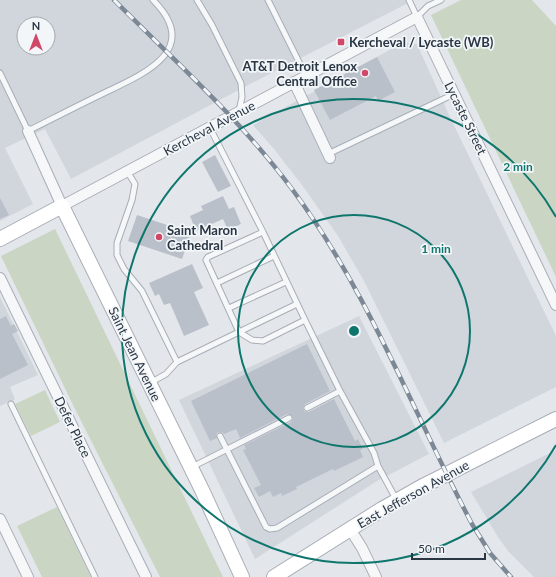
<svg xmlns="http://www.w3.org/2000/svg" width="556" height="577" viewBox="0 0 556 577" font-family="Lato,sans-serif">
<rect width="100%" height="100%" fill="#e3e7eb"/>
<path fill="#d1d6dd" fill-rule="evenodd" d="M0,0h414l-164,84 -179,95 -26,-50 -40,19 28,56 -33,17zM24,24h24v24h-24z
M404,42l13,2 32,71 107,221v51l-112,56 -80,-162 -26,-45 -36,-51 -28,-36 -21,-24z
M0,297l38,78 -28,12 5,12 -15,7z
M359,316l70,138 -52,27 -122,78 -76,-159z
M556,450v127h-22l-26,-26 -10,-14 -27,-45z"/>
<path fill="#cad5c4" d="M461,0h71l24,26v251l-125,-262z
M55,229l168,348h-63l-87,-172 -72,-149z
M45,390l15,32 -29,14 -16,-32z
M57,507l34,70h-49l-25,-51z"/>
<path fill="#bac0c9" d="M377,57l18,35 -17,9 -2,-5 -46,24 -16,-30z
M215,155l16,31 -13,6 -16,-30z
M223,196l6,13 5,-2 7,17 -13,6 -5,-11 -27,12 -6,-15 13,-6 -2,-4z
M0,198l9,17 -9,4z
M137,215l54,18 -9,26 -54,-18z
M192,264l11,24 -9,4 15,33 -25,11 -14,-33 -6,2 -5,-11 -4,2 -6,-13z
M6,316l5,10 3,-2 4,7 -6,3 16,31 -28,14v-60z
M307,344l23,47 -25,13 -2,5 2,3h4l25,-13 21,42 3,-2 5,10 -3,1 3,7 -29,14 -1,-2 -37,18 1,2 -15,7 -1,-3 -8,4 -3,-6 -11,6 -5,-9 7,-3 -18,-35 3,-1 -2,-4 47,-23 2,-3 -1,-3 -5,-2 -47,24 -4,-9 -12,5 -2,-2h-3l-3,2 1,4 -7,3 -19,-40z"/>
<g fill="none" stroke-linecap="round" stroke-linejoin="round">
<g stroke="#a8aeb6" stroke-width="7">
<path id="lane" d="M197,0l15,25 29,58 1,14 -3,14
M268,0l38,76
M409,0l8,17 11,-11 13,-6
M0,73l28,58c24,-12 49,-25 74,-37 39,-19 102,-43 51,-94
M328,154l126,-60
M127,171l8,13 -3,16 -15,43v12l7,14 18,22 35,71
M263,232l-55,25 -2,3 33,72 58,-28
M217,283l57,-27
M229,308l57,-26
M305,320l35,71 34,62 4,13 18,33
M150,383l16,-9 11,-12 62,-30 13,8 11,1 42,-21 -42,-88 -53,-104
M11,404l84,173
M307,408l33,-17
M220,436l46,91 4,2 7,-1 101,-62
M192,467l97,-49"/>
</g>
<g stroke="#a8aeb6" stroke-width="12">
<path id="street" d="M294,82l36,76
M28,131l34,75 355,-189 139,288
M0,278l146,299
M0,519l28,58
M350,529l12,19 14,29"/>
</g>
<g stroke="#a8aeb6" stroke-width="16">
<path id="secondary" d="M0,239l62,-33 140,284 40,87
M274,577l108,-68 39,-22 135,-68"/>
</g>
<use href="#lane" stroke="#f6f7f9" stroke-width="5"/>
<use href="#street" stroke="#f6f7f9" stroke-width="10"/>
<use href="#secondary" stroke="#fff" stroke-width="14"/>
<g stroke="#7c8895" stroke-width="4.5">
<path id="rail" d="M114,0c61,61 127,120 178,189 76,102 121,223 180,335l18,29 21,24"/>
</g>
<use href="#rail" stroke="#f3f6f8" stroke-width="3" stroke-dasharray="9" stroke-linecap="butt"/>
</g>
<g fill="none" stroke="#0f766e" stroke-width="2">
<circle cx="354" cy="331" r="116"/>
<path d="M556 445A232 232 0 1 1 556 217"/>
</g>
<g fill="#d14768" stroke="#f3f6f8" stroke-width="1.5">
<rect x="337" y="38" width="8" height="8" rx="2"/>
<circle cx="365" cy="73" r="4"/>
<circle cx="159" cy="237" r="4"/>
</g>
<g text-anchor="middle" stroke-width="3.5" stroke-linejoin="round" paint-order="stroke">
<g font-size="13" font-weight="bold" fill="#2a3644" stroke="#f3f6f8" text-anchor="start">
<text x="349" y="47">Kercheval / Lycaste (WB)</text>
<text x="357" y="71" text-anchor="end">AT&amp;T Detroit Lenox<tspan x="357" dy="15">Central Office</tspan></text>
<text x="167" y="235">Saint Maron<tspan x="167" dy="15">Cathedral</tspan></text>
</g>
<g font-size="13" fill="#2a3644" stroke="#f3f6f8">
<text transform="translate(466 118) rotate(64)" y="5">Lycaste Street</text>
<text transform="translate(209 128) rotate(-28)" y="5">Kercheval Avenue</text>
<text transform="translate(135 354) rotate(64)" y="5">Saint Jean Avenue</text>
<text transform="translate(73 427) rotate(64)" y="5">Defer Place</text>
<text transform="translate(413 494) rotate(-29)" y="5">East Jefferson Avenue</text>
</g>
</g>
<circle cx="354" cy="331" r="6" fill="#0f766e" stroke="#f3f6f8" stroke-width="2"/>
<g font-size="12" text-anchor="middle" font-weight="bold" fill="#0f766e" stroke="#f3f6f8" stroke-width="3.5" stroke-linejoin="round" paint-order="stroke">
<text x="518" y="171">2 min</text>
<text x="436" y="253">1 min</text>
</g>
<g transform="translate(36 36)"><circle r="19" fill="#f3f6f8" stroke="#a3a9b0"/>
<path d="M0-3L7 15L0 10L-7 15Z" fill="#d14768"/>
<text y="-6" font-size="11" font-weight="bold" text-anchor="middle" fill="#2a3644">N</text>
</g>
<path d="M412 553v6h73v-6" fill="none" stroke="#2a3644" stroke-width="2"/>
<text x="418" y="553" font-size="12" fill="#2a3644" stroke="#f3f6f8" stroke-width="3" paint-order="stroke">50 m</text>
</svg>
